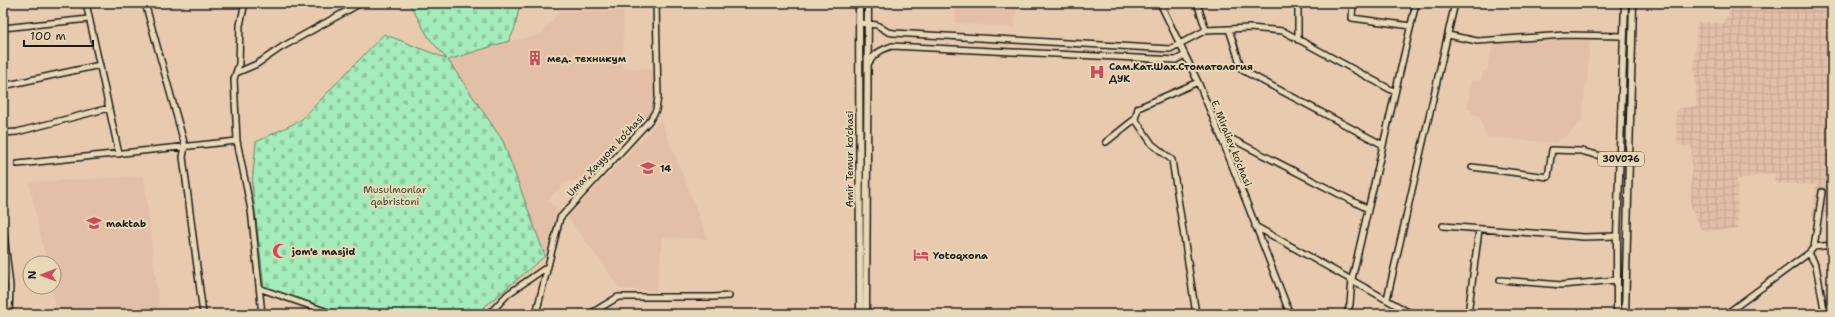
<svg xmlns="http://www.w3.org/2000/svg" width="1835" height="317" viewBox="0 0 1835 317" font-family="'Shantell Sans',sans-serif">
<defs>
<pattern id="industrial-grid" width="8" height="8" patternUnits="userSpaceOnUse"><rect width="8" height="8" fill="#e3bfa8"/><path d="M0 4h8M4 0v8" fill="none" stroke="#c2a490"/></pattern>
<pattern id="cemetery-stones" width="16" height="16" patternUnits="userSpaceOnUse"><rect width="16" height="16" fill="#a4ecb9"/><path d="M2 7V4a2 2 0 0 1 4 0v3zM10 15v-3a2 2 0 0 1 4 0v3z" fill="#8dca9e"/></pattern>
</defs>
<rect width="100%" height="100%" fill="#e8cbaf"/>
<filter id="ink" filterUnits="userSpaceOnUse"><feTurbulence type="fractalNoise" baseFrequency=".025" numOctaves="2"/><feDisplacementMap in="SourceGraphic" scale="8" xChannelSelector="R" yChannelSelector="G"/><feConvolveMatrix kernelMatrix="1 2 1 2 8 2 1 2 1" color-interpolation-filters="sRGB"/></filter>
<g filter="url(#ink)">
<path fill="#e3bfa8" d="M955,3h62l-3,25 -59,-5z
M560,11h64l-2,57h32v38l-8,11 -61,64h-17l-21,19 10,8 -12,48 -42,-115 -55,-81 61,-19 31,-6z
M1590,39l-3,44 -2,4 -3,34 -14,14 -13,8 -69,-6 -7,-21 -8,-2 -1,-4 -3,-1 4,-29 10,1 2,-10h4l6,-28 37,-3z
M661,120l47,119 -45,-2 -7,54 -36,-2 -52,-72z
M144,176l16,138h-103l-6,-27h3v-24h-8l-17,-81z"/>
<path fill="url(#industrial-grid)" d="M1736,3h96v191l-3,4 -2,19 -15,-1 4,-31 -42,-2v-10l-37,6 1,50 -36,2 -11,-23 1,-61 -15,-2 -1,-36 21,-3 -3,-40 3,-44 26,1z"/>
<path fill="url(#cemetery-stones)" stroke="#60846a" d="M409,3h111l-5,25 -6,13 -61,19 55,81 42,115 -69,58h-131l-81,-26 -12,-104 4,-42 45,-22 83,-86 63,25 -18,-21z"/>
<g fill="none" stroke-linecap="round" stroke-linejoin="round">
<g stroke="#1c1c1c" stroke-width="8">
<path id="minor" d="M86,3l33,151
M145,3l40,143 -2,11 20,157
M245,3l-5,22 -1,39 -5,15 3,62 14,69 11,104
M1160,3l38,79 23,55 69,177
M1197,3l9,27
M1353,3l-1,15 59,8
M859,23l18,2 11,7 6,1 276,16 36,-19 44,-2 33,3 112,61
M3,28l86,-9
M1229,29l13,41 141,75
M1448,35l29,6 88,-6 59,1
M1298,40v-37
M868,64c6,-10 12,-14 24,-18l284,14 9,-5
M236,73l21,-9 25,-17 79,-44
M3,86l97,-21
M1135,119l17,25 20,16 24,154
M3,133l14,-1 92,-24
M1221,137l11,2 136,70
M1106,142l29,-23 3,-11 60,-26
M18,164l219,-23
M1472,167l76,10 4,-27 29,1 40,10
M3,224l7,62 -1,28
M1255,226l157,88
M1443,226l141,11 33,-1
M1814,247l18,-2
M1809,253l5,-6 8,-55
M1500,280l62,5 55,-5
M261,289l73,25
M1387,299l68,-296
M489,314l19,-20 39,-27
M536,314l24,-96 90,-98 6,-10 2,-13 -2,-94
M590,314l28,-17h95l16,-1
M1347,314l3,-10 2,-25 64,-276
M1468,314l11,-84
M1726,314l83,-61 7,13 9,48"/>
</g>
<g stroke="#1c1c1c" stroke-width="9">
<path id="major" d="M859,3l1,311
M866,314l2,-311
M1617,314v-78l8,-233
M1625,314l8,-311"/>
</g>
<use href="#minor" stroke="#e9d8b5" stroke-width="5"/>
<use href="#major" stroke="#e9d8b5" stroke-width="6"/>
</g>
</g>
<defs>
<g id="building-bare" transform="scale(1.2)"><path d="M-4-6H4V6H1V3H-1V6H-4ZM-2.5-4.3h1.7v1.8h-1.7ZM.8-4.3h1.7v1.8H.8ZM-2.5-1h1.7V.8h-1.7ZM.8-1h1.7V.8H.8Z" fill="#d1495b" stroke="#e9d8b5" stroke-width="2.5" paint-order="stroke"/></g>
<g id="hospital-bare" transform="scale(1.2)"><path d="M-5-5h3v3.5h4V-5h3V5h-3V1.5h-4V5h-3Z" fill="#d1495b" stroke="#e9d8b5" stroke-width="2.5" paint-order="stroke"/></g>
<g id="school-bare" transform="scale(1.2)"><path d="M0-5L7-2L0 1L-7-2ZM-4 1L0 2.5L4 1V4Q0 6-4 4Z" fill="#d1495b" stroke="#e9d8b5" stroke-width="2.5" paint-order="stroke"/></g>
<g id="mosque-bare" transform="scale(1.2)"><path d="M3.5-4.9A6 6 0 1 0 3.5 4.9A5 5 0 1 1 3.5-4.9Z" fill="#d1495b" stroke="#e9d8b5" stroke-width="2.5" paint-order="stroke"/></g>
<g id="hotel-bare" transform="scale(1.2)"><path d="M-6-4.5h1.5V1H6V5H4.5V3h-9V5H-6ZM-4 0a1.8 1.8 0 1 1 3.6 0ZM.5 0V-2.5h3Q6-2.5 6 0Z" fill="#d1495b" stroke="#e9d8b5" stroke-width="2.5" paint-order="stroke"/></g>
</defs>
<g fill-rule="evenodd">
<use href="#building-bare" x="535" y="58"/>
<use href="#hospital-bare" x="1097" y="72"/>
<use href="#school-bare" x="648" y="168"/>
<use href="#school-bare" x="94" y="223"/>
<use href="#mosque-bare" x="280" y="251"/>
<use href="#hotel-bare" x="921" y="255"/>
</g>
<g text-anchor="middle" stroke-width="4" stroke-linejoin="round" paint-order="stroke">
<rect fill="#e9d8b5" stroke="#5a544a" stroke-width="1" x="1598" y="152" width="46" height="14" rx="3"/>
<g font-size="9" font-weight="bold" fill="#1c1c1c">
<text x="1621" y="162">30V076</text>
</g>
<g font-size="10" font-weight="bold" fill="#1c1c1c" stroke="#e9d8b5" text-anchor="start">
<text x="547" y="62">мед. техникум</text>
<text x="1109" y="70">Сам.Кат.Шах.Стоматология<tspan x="1109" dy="12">ДУК</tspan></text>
<text x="660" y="172">14</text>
<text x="106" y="227">maktab</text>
<text x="292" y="255">jom'e masjid</text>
<text x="933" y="259">Yotoqxona</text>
</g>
<g font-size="10" fill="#1c1c1c" stroke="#e9d8b5">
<text transform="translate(1232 143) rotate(68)" y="4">E. Miraliev ko'chasi</text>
<text transform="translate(605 155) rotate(-47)" y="4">Umar Xayyom ko‘chasi</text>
<text transform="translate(849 159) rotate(-90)" y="4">Amir Temur ko'chasi</text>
</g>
<g font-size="10" fill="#37463b" stroke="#e9d8b5">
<text x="395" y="193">Musulmonlar<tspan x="395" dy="12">qabristoni</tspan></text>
</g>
</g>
<rect width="1835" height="317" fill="none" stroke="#e9d8b5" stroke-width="16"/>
<rect x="8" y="8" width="1819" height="301" fill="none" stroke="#1c1c1c" stroke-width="1.5" filter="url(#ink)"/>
<g transform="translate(42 275) rotate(270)"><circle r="19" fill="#e9d8b5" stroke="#978d78"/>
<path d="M0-3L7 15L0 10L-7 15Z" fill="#d1495b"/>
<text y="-6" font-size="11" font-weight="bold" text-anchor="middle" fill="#1c1c1c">N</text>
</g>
<path d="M24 40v6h69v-6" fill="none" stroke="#1c1c1c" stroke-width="2"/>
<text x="30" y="40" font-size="12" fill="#1c1c1c" stroke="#e9d8b5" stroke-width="3" paint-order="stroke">100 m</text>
</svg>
